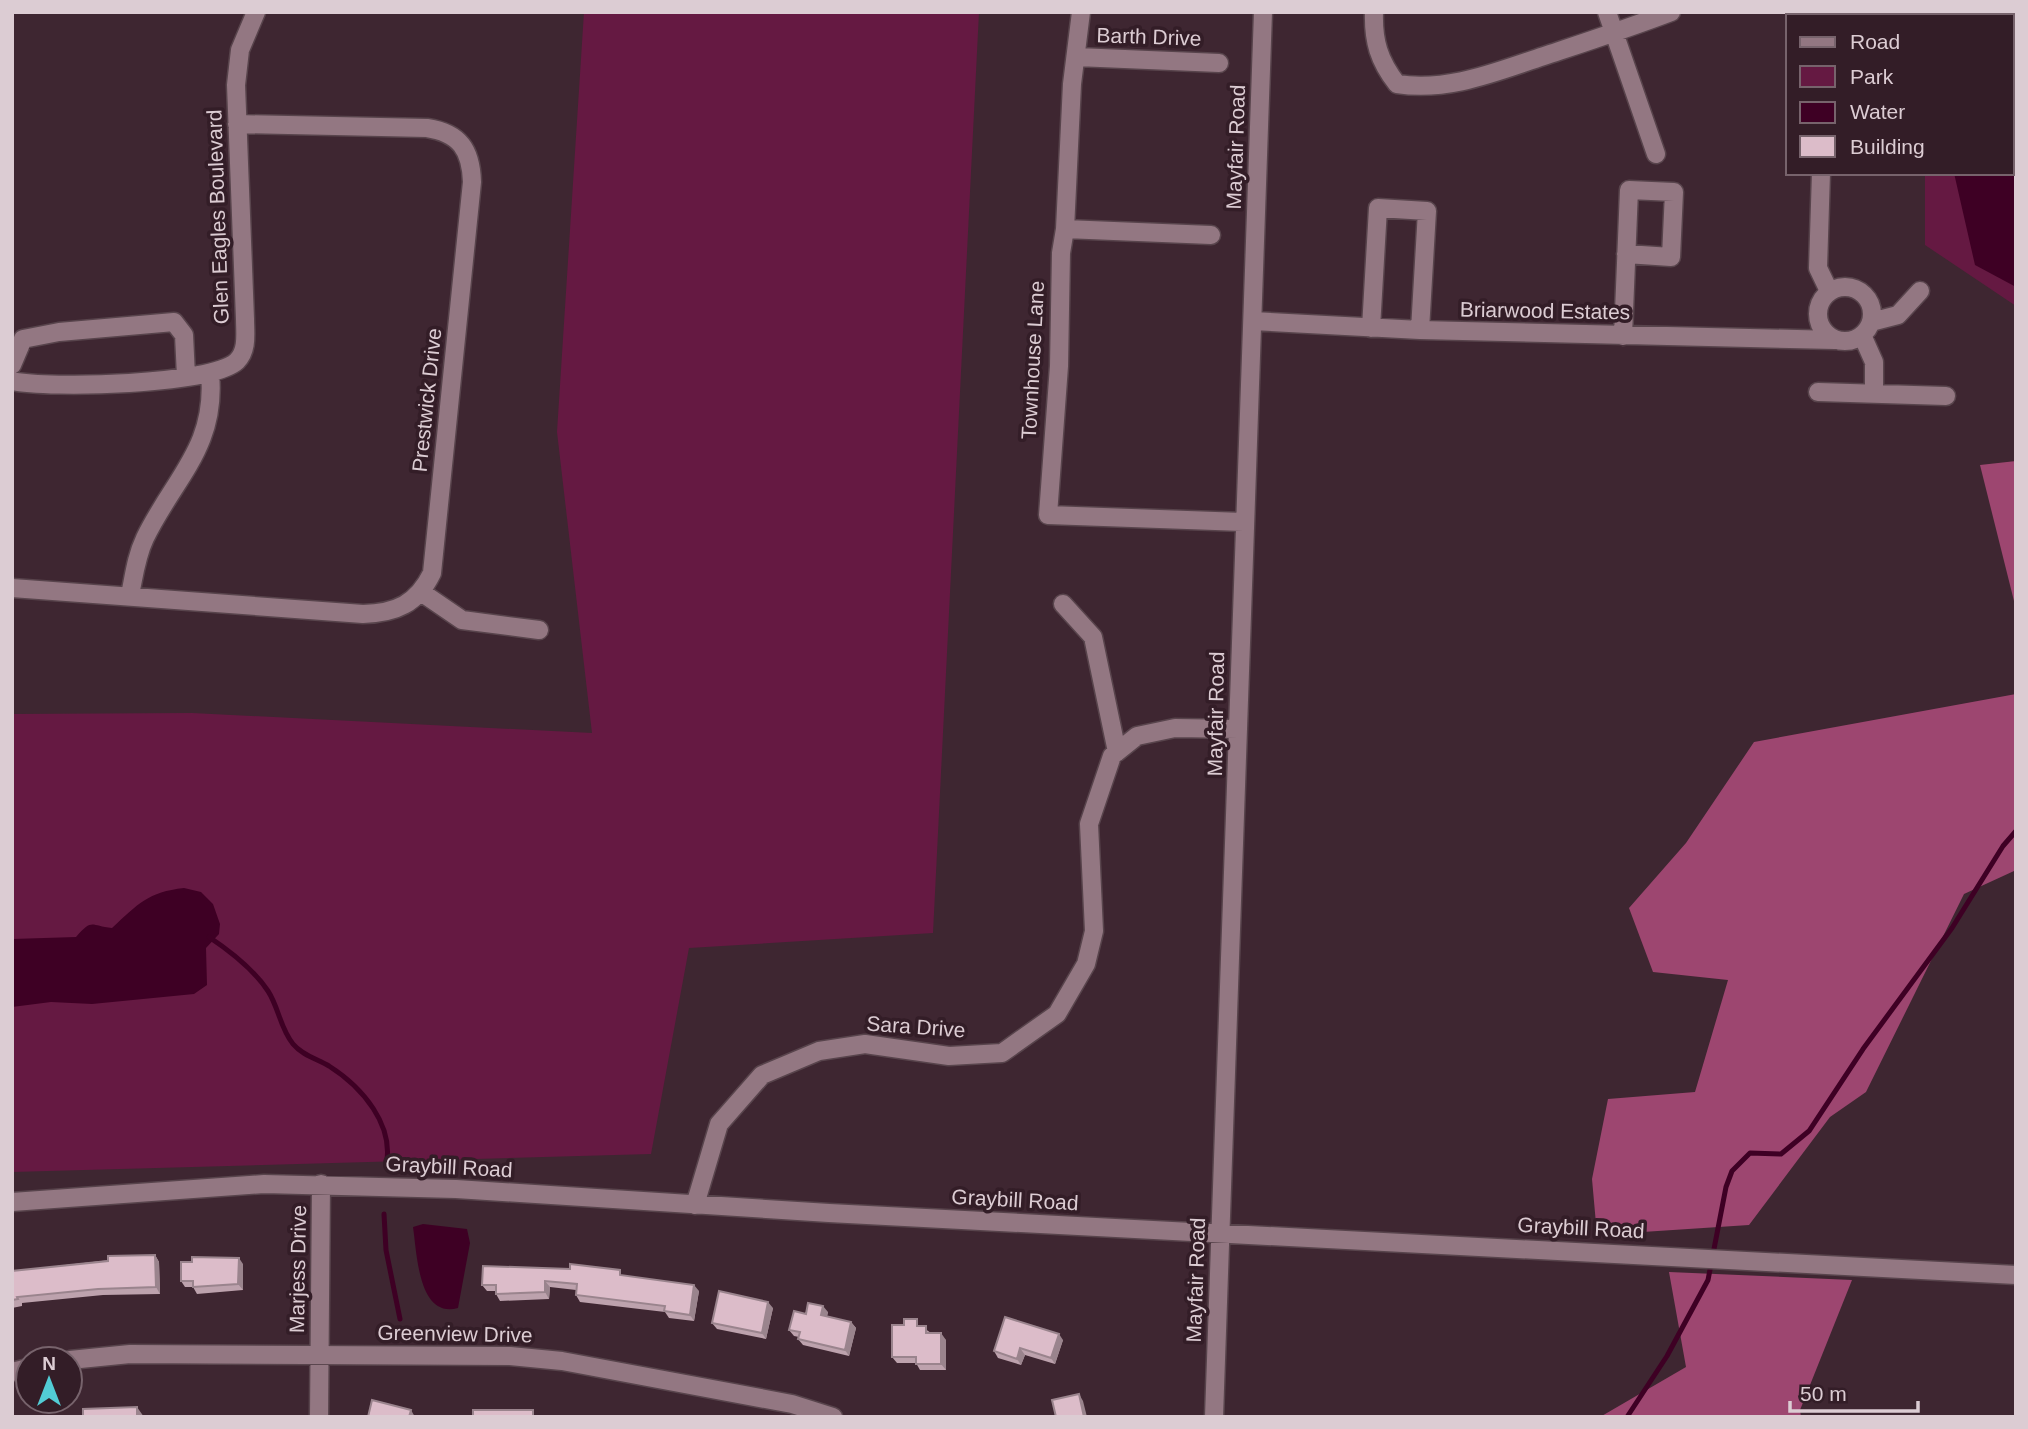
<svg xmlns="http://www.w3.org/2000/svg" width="2028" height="1429" viewBox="0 0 2028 1429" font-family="Arial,sans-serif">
<rect width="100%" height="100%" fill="#3e2631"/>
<path fill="#651942" d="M584,12h395l-46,921 -244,15 -38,206 -639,18v-458l180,-1 400,20 -35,-301z
M1891,12h125v294l-91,-61v-72h87v-157h-119z"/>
<path fill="#9d4670" d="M2016,461v148l-36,-144z
M2016,694v180l-2,-3 -50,23 -98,198 -36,25 -81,108 -152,10 -5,-56 16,-80 87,-7 33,-112 -75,-8 -24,-64 57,-65 68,-101z
M1669,1272l183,8 -52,130 1,7h-201l86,-50z"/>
<path fill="#3e0024" d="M2012,128l4,2v157l-41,-22 -21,-92h58z
M184,888l17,4 12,12 7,20 -1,10 -13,14 1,37 -13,9 -102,10 -41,-2 -39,5v-68l64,-2c17,-19 14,-11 36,-9 26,-24 36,-36 72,-40z
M423,1224l44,5 3,14 -12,65c-40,11 -41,-55 -45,-81z"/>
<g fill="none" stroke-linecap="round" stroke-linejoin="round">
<path stroke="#3e0024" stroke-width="5" d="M209,937c21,14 45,33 59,54 11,17 12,37 25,53 9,11 24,15 36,22 33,21 66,59 57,100
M384,1214l2,36 14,69
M1627,1417l40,-61 41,-76 18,-93 6,-16 18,-18 31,1 28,-23 54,-82 89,-121 51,-82 13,-15"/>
<g stroke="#58444c" stroke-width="21">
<path id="minor" d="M1081,12l-9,72 -7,145 -4,24 -2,113 -11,149 195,7
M1374,12c-1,29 5,49 23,72 52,8 98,-12 147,-28 42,-14 85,-28 127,-44
M1607,12l49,142
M1077,57l142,6
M1821,173l-3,95 11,23
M1065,229l146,6
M1818 314a27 27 0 1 1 54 0a27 27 0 1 1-54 0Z
M1253,321l167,9 415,10
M1871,322l27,-7 22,-24
M1371,328l7,-120 49,3 -7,119
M1862,335l12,27v32
M1623,336l6,-146 45,2 -3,65 -45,-3
M12,365l11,-26 36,-7 115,-10 10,13 2,41
M12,381c37,8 200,4 225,-20 11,-11 8,-28 8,-42l-9,-234 4,-35 16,-38
M1818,392l128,4
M12,588l351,26c33,-1 54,-10 69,-41l40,-391c-1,-32 -12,-49 -45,-54l-190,-4
M421,592l41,28 77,10
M130,595c4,-19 6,-38 15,-57 29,-60 72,-91 65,-165
M1063,604l30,33 24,115
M12,1202l252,-18 192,5 373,24 1187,62
M695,1205l24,-81 43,-49 57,-24 46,-7 84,12 53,-3 55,-39 29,-50 8,-33 -5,-107 23,-68 25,-20 38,-8 63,1
M70,1360l60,-6 380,2 52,5 230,43 41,13
M12,1372l16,-4
M319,1417l2,-233
M1214,1417l49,-1405"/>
</g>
<use href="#minor" stroke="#937782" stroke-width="18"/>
</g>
<path fill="#bda2ad" d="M155,1255l4,7 1,32 -57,1 -81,8v3l-10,2v-37z
M243,1264v26l-46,4 -4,-7h-8l-4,-6z
M624,1276l75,15 -5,30 -25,-3 -4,-6 -85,-10 -4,-7v-5l-26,-3 -1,12 -49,2 -4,-7v-3h-9l-5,-6z
M773,1308l-7,31 -49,-10 -5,-6z
M828,1312l-1,4 24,6 5,6 -7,28 -46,-11 -5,-6 1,-2 -5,-1 -5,-6 17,-16z
M921,1326l10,7 15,7v30h-26l-4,-7h-19l-5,-6z
M1063,1340l-8,24 -30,-9 -4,10 -23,-7 -4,-7z"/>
<path fill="#9a848d" d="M155,1255l4,7 1,32 -4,-7z
M239,1258l4,6v26l-5,-6z
M545,1281l5,6 -1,12 -4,-7z
M694,1285l5,6 -5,30 -4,-6z
M768,1302l5,6 -7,31 -4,-6z
M823,1306l5,6 -2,9 -5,-6z
M851,1322l5,6 -7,28 -4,-6z
M941,1333l5,7v30l-5,-6z
M1059,1334l4,6 -8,24 -4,-6z
M1020,1348l5,7 -4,10 -4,-6z
M1079,1394l4,7 4,16h-3z
M137,1407l7,10h-7z
M411,1410l4,7h-6z"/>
<path fill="#dcbcc9" stroke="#9a848d" stroke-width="2" d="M155,1255l1,32 -58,2 -81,8 1,2 -6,1v-29l96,-10v-5z
M192,1257l47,1 -1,26 -45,3v-6h-12v-19h11z
M570,1264l50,6v5l74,10 -4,30 -26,-4 1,-5 -89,-11 1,-11 -32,-3v11l-49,2v-9h-14l1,-19 87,3z
M719,1291l49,11 -6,31 -50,-10z
M808,1303l15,3 -2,9 30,7 -6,28 -47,-11 2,-7 -11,-2 5,-19 12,3z
M1005,1317l54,17 -8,24 -31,-10 -3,11 -23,-8z
M904,1319h13v7h9v7h15v31h-25v-7h-24v-32h12z
M1079,1394l5,23h-28l-4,-17z
M372,1400l39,10 -2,7h-41z
M137,1407v10h-54v-8z
M473,1410h60v7h-60z"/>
<g text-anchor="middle" stroke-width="7" stroke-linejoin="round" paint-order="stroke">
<g font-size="21" fill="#dcccd3" stroke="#331d27">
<text transform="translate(1149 37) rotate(2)" y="7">Barth Drive</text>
<text transform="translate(1236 147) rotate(-88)" y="7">Mayfair Road</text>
<text transform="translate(218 217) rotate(-92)" y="7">Glen Eagles Boulevard</text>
<text transform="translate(1545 311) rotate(1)" y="7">Briarwood Estates</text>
<text transform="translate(1033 360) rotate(-87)" y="7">Townhouse Lane</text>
<text transform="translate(427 400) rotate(-84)" y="7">Prestwick Drive</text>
<text transform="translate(1216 714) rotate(-89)" y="7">Mayfair Road</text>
<text transform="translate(916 1027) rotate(4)" y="7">Sara Drive</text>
<text transform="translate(449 1167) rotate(3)" y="7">Graybill Road</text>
<text transform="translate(1015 1200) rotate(3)" y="7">Graybill Road</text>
<text transform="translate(1581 1228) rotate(3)" y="7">Graybill Road</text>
<text transform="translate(298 1269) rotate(-89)" y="7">Marjess Drive</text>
<text transform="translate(1196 1280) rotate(-88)" y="7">Mayfair Road</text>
<text transform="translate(455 1334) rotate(1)" y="7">Greenview Drive</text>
</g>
</g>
<rect width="2028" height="1429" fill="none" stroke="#dcccd3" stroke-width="28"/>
<rect x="1786" y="14" width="228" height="161" fill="#331d27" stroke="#77636c" stroke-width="2"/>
<rect x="1800" y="37" width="35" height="10" fill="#937782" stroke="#77636c" stroke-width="2"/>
<text x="1850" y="49" font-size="21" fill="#dcccd3">Road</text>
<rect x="1800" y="66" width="35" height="21" fill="#651942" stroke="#77636c" stroke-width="2"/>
<text x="1850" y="84" font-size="21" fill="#dcccd3">Park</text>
<rect x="1800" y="102" width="35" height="21" fill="#3e0024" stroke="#77636c" stroke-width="2"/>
<text x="1850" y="119" font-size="21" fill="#dcccd3">Water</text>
<rect x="1800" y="136" width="35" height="21" fill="#dcbcc9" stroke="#77636c" stroke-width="2"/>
<text x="1850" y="154" font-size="21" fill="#dcccd3">Building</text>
<g transform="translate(49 1380)"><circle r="33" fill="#331d27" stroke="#77636c" stroke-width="2"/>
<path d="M0-5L12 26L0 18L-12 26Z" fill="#52ccd5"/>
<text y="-10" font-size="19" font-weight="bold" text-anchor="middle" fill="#dcccd3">N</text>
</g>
<path d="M1790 1401v10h128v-10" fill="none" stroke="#dcccd3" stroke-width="3.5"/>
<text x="1800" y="1401" font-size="21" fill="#dcccd3" stroke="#331d27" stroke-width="5" paint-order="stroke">50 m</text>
</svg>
